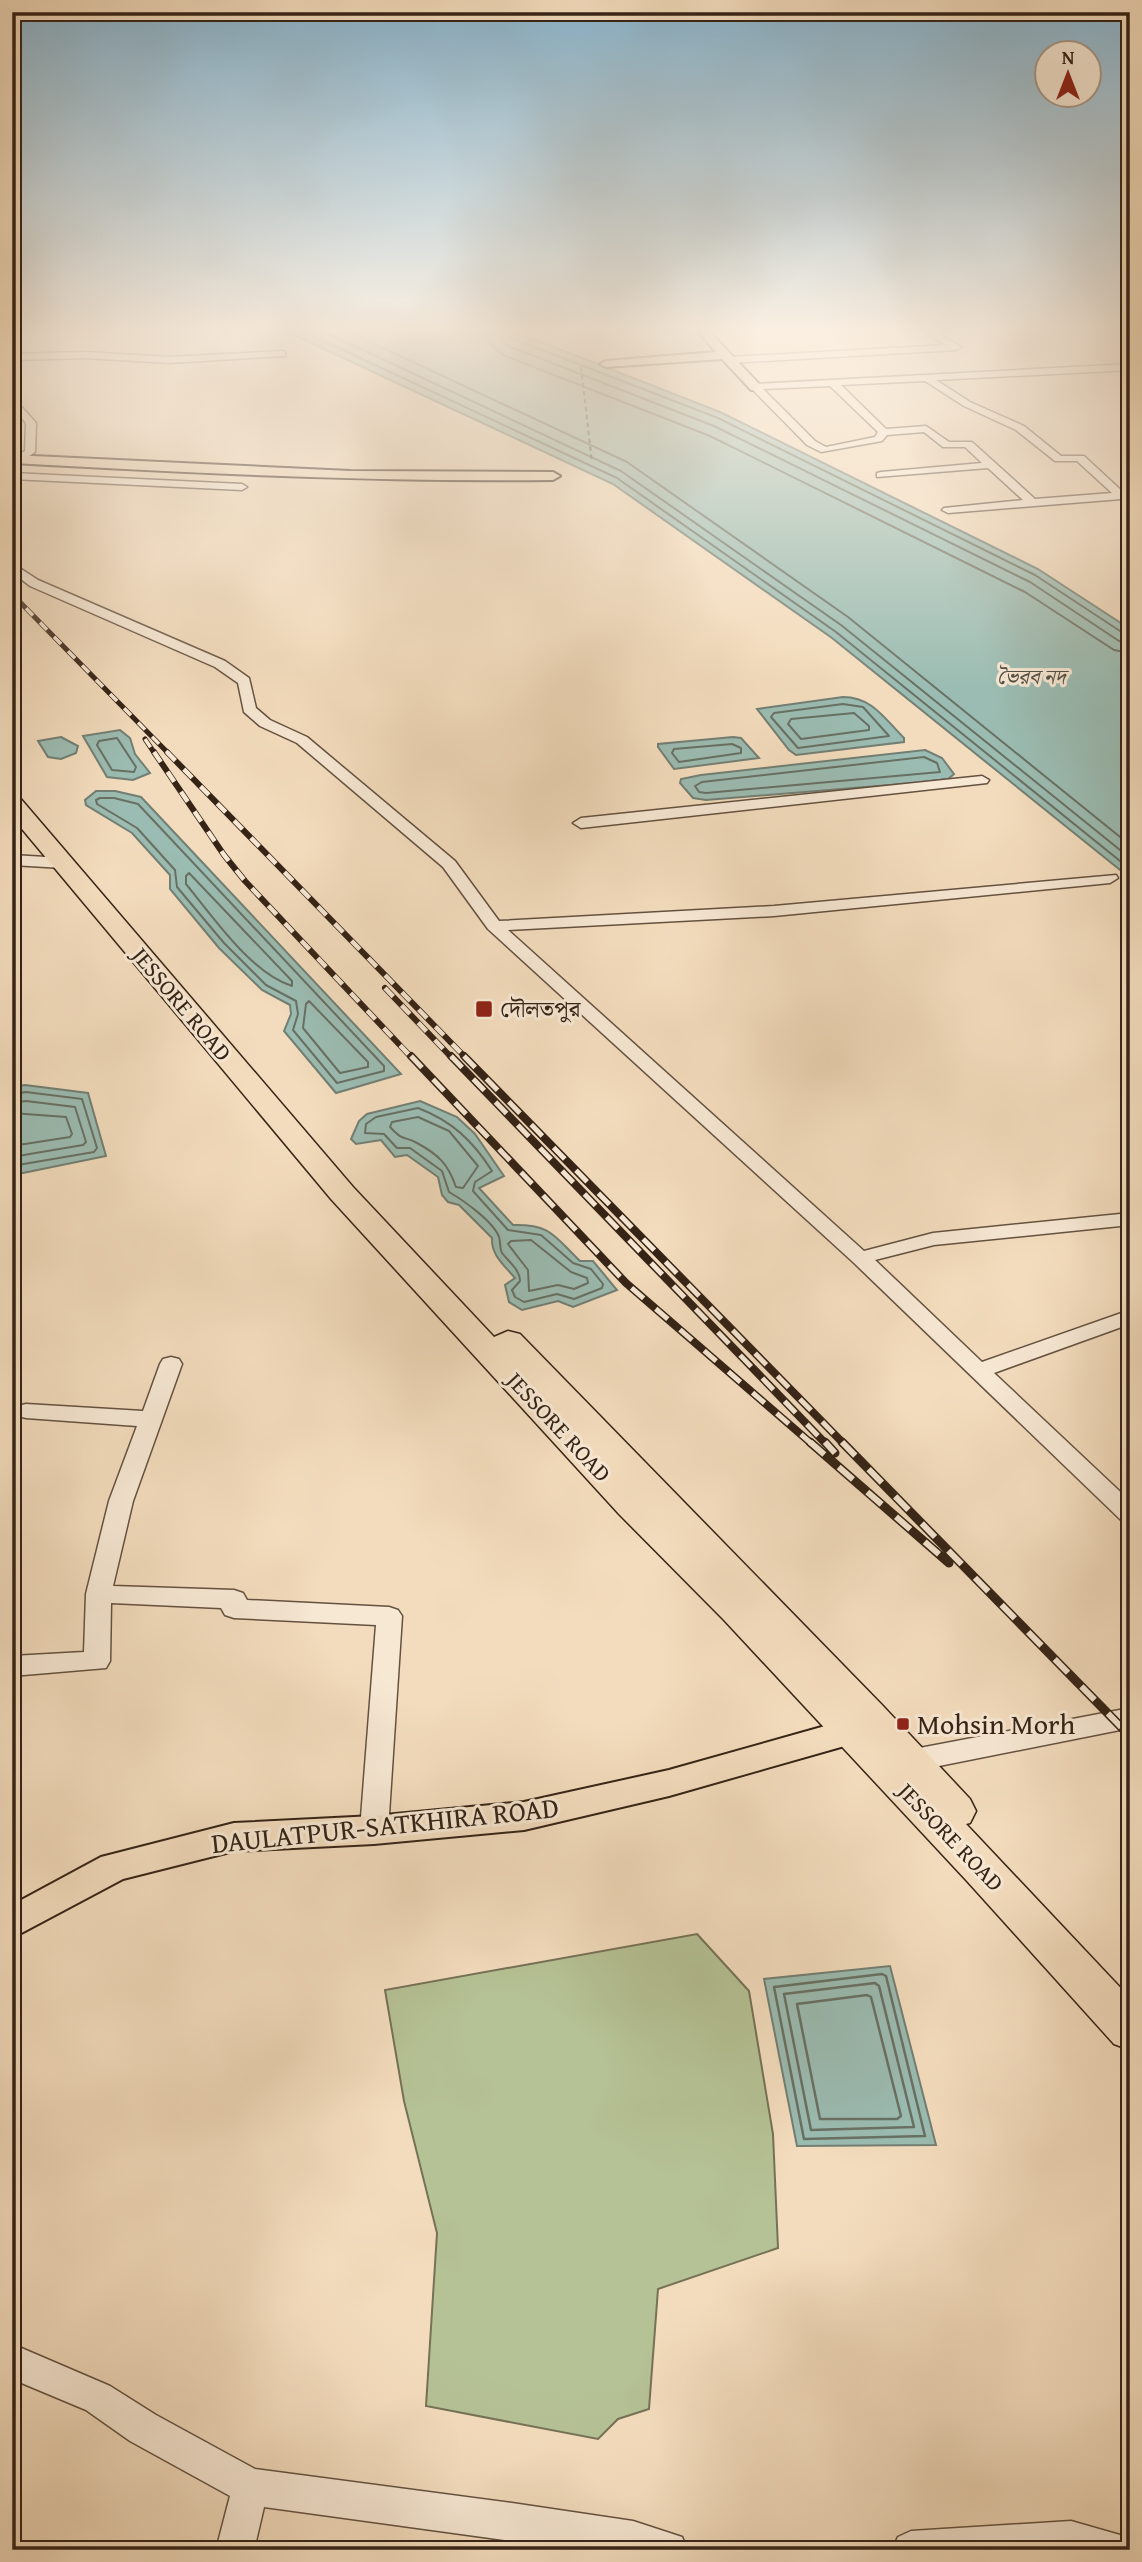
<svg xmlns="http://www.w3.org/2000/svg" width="1142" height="2562" viewBox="0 0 1142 2562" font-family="'Gentium Book Plus','Noto Serif Bengali',serif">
<rect width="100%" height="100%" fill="#f3dcbd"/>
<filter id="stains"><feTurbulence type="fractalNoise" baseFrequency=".00286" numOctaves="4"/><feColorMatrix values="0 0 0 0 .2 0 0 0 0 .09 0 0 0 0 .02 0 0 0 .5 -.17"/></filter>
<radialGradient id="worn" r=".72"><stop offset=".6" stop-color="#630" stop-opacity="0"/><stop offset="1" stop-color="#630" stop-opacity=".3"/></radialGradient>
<path fill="#b5c295" stroke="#757256" stroke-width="2" d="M697,1934l52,57 24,143 5,114 -120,41 -9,120 -31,10 -20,20 -172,-33 11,-173 -33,-132 -19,-111z"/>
<path fill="#9bbcb2" stroke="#727f74" stroke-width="2" d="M279,328h226l215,84 318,157 92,60v249l-298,-240 -219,-154z
M843,697c29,0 41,21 61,41v4l-108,13 -7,-5 -32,-41z
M120,730l10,8 5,16 15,19 -17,7 -26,-3 -24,-41z
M61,737l17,9 -2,7 -15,6 -13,-2 -10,-16z
M733,737l8,1 18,20 -85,11 -16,-22v-3z
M925,750l17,8 12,16 -6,5 -34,4 -208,17 -13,-2 -13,-15 1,-4 20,-4z
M96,791h19l26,6 260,277 -65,19 -52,-62 7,-17 -1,-9 -28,-15 -43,-42 -49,-59v-14l-38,-42 -46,-28 -1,-5z
M25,1085l63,8 18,63 -83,17 -11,-1v-85z
M420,1101l37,16 18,17 29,42 -25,12 34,37c38,-1 41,11 67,36h13l24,29 -44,17 -15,-6 -36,9 -13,-8 -4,-17 10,-7c-11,-13 -24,-23 -23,-40l-33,-33 -11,-3 -6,-7 -4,-18 -31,-22 -12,2 -14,-17 -25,4 -5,-5 8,-18 8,-7z
M890,1966l46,179 -139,1 -33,-167z"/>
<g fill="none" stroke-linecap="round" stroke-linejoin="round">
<path stroke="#687064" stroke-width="2" d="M296,328l321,150 219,154 294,237
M316,328l305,143 220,154 289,233
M340,328l287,134 221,155 282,228
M487,328l4,16 12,11 207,81 315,156 89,58 16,3
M497,328l3,11 8,7 206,80 316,156 89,59 11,2
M506,328l5,10 207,80 317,157 88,58 7,1
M843,704l20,3 26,29 -91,12 -27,-31 3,-4z
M854,713l15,13v4l-68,9 -13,-15 3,-5z
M117,738l19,29 -2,5 -22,-2 -15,-25 2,-4z
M732,744l9,4v5l-62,9 -7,-9 2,-4z
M924,757l13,6 3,9 -234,21 -7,-1 -4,-6 7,-4z
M100,798h14l24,6 246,262v5l-47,12 -44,-53 5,-16 -2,-13 -30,-16 -42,-42 -47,-56 -2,-17 -38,-42 -40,-24 -1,-4z
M189,873l103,108v5c-41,-13 -79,-69 -106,-102v-8z
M309,1001l59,61v5l-28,6 -37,-45 3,-24z
M12,1094l14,-2 56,7 15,49 -3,4 -82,14
M12,1103l14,-2 49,6 11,35 -3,3 -71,12
M418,1108c34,13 55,33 74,63l-17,11 -2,9 35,39 33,5 32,28 18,6 12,15 -1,4 -28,11 -17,-5 -33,8 -9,-5 -3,-7 8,-9c0,-11 -11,-19 -18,-28 -3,-6 -1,-10 -3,-16 -5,-15 -36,-37 -50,-45l-7,-21 -32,-23h-13l-13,-14 -19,-1 1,-9 10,-7z
M12,1113l54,4 6,17 -2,3 -58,9
M418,1117l31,14 29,35 -15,22 -7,-1c-8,-23 -17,-32 -39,-44 -14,-8 -12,0 -27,-16l2,-5z
M531,1240l40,32 16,6 1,5 -14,6 -16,-4 -29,6 -1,-21 -20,-26 3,-3z"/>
<path stroke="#687064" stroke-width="2.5" d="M882,1974l4,2 39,160 -121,3 -30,-152z
M875,1983l4,3 35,141 -103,3 -27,-136z
M867,1995l4,2 30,119 -4,3h-77l-23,-115z"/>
<path stroke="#545145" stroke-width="2" stroke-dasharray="4.5 3.5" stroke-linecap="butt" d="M581,367l11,95"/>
<g stroke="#645140" stroke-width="3">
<path id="minor" d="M919,328h10l32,19 -5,3 -226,13 -5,-3 5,-3 216,-12z
M282,351l3,1v4l-116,7 -83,-5 -74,2v-6l74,-2 83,5z
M1130,364v6l-194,10 34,22 54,24 37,30h23l39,36h7v6l-9,1 -173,14 -6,-3 2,-2 79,-8 -35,-32 -111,9v-4l4,-1 101,-9 -17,-16h-22l-19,-15 -37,3 -5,6 -61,11 -14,-7 -57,-58 5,-3zM925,381l39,25 52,24 39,31h22l35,32 -77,6 -63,-57h-23l-23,-16 -40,3 -45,-44zM830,386l48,46 -3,5 -49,10 -11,-6 -52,-52z
M12,396l24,27 -1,29 -23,16v-11l13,-6 1,-28 -14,-17z
M12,473l230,11 5,3 -5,3 -230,-11z
M12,563l26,17 187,81 24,17 7,30 14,12 37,17 148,124 44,60 275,-15 342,-31 2,3 -8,5 -336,33 -266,14 356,321 69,-18 197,-20v12l-196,20 -59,15 107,102 148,-52v14l-136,49 136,128v22l-8,-2 -269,-259 -365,-333 -45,-62 -146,-124 -37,-17 -16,-14 -6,-29 -23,-16 -185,-81 -18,-14z
M982,776l7,4 -2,3 -406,45 -8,-5 8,-5z
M12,855l51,3 8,5 -8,5 -51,-3z
M171,1357l8,2 3,5 -49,137 -20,85 121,4 9,3 4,7 142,7 9,3 4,6 -14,214 -4,8 -10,3 -10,-3 -4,-8 16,-205 -142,-7 -9,-3 -4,-7 -110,-5 -1,58 -4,7 -94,8v-20l72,-4 2,-58 23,-93 28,-75 -111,-8 -8,-2 -3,-5 3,-5 8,-2 117,7 17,-47 3,-5z
M1130,1708v20l-221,44 -10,-4 -4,-7 4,-7 10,-4z
M12,2344l98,42 46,29 99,54 257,34 121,18 49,16 6,13h-111l-313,-43 -10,43h-38l14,-54 -100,-55 -44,-31 -74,-31z
M1071,2521l56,16 3,13h-238l6,-13 13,-6z"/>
</g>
<g stroke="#352316" stroke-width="4">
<path id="major" d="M695,328h11l53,56v6h-8l-29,-31 -116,8 -6,-3 6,-3 110,-9z
M12,455l338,16 203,1 7,4 -7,4c-181,2 -361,-7 -541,-17z
M850,1719l12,4 5,9 -5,9 -193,55 -145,34 -150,14 -140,7 -111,28 -111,59v-33l89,-48 133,-34 140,-7 150,-14 145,-32z"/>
</g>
<g stroke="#352316" stroke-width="3">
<path id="highway" d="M12,796l8,2 333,389 141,150 14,-6 12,3 363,372 87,93 6,12 -6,12 -4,1 164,174v52l-16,-6 -147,-163 -243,-261 -105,-106 -288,-315 -319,-382z"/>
</g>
<use href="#minor" fill="#f7e8d4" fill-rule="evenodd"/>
<use href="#major" fill="#f3dcbd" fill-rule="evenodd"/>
<use href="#highway" fill="#f3dcbd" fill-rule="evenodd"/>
<g stroke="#352316" stroke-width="5">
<path id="rail-far3" d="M12,594l157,160
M145,739l10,15"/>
</g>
<g stroke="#352316" stroke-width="6">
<path id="rail-far2" d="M154,752l70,103 21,26 167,177
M167,752l299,306
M385,988l67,70"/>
</g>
<g stroke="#352316" stroke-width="8">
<path id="rail-far1" d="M411,1056l215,227 186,161
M451,1056l375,388
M464,1056l380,388"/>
</g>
<g stroke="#352316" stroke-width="9">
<path id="rail" d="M810,1442l139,121
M825,1442l10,11
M842,1442l288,294"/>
</g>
<use href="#rail-far3" stroke="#f7e8d4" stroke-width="3.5" stroke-dasharray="10" stroke-linecap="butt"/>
<use href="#rail-far2" stroke="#f7e8d4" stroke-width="4.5" stroke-dasharray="12" stroke-linecap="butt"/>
<use href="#rail-far1" stroke="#f7e8d4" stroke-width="5" stroke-dasharray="16" stroke-linecap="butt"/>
<use href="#rail" stroke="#f7e8d4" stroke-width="6" stroke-dasharray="19" stroke-linecap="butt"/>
</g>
<linearGradient id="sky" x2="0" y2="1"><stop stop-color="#89b7d2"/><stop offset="0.48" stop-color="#faefe1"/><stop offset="1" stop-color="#faefe1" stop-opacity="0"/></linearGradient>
<rect width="1142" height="687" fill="url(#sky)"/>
<g fill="#8f2418" stroke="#f7e8d4" stroke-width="2.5">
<rect x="475" y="1000" width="18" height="18" rx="3.5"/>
<rect x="896" y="1717" width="14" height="14" rx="3.5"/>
</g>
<g text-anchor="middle" stroke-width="6" stroke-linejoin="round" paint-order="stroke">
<g font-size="21" font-style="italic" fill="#545145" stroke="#f7e8d4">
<text x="1031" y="684">ভৈরব নদ</text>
</g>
<g font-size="23" fill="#352316" stroke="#f7e8d4">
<text transform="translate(182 1004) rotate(50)" y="8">JESSORE ROAD</text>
<text transform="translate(559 1427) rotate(47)" y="8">JESSORE ROAD</text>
<text transform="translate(951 1837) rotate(46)" y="8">JESSORE ROAD</text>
</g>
<g font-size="23" fill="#352316" stroke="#f7e8d4" text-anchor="start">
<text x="500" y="1017">দৌলতপুর</text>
</g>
<g font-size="28" fill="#352316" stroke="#f7e8d4" text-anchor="start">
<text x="917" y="1734">Mohsin Morh</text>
</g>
<g font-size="28" fill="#352316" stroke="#f7e8d4">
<text transform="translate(385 1825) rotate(-6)" y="10">DAULATPUR-SATKHIRA ROAD</text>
</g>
</g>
<rect width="1142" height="2562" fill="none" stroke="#f3dcbd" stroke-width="42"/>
<rect x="14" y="14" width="1114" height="2534" fill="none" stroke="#352316" stroke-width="3.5"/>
<rect x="21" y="21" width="1100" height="2520" fill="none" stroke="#352316" stroke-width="2"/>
<g transform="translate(1068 74)"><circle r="33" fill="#f7e8d4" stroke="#a99988" stroke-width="2"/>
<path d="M0-5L12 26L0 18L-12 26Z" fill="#8f2418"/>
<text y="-10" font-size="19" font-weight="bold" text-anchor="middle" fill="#352316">N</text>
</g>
<rect width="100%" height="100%" filter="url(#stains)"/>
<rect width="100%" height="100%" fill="url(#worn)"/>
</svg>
